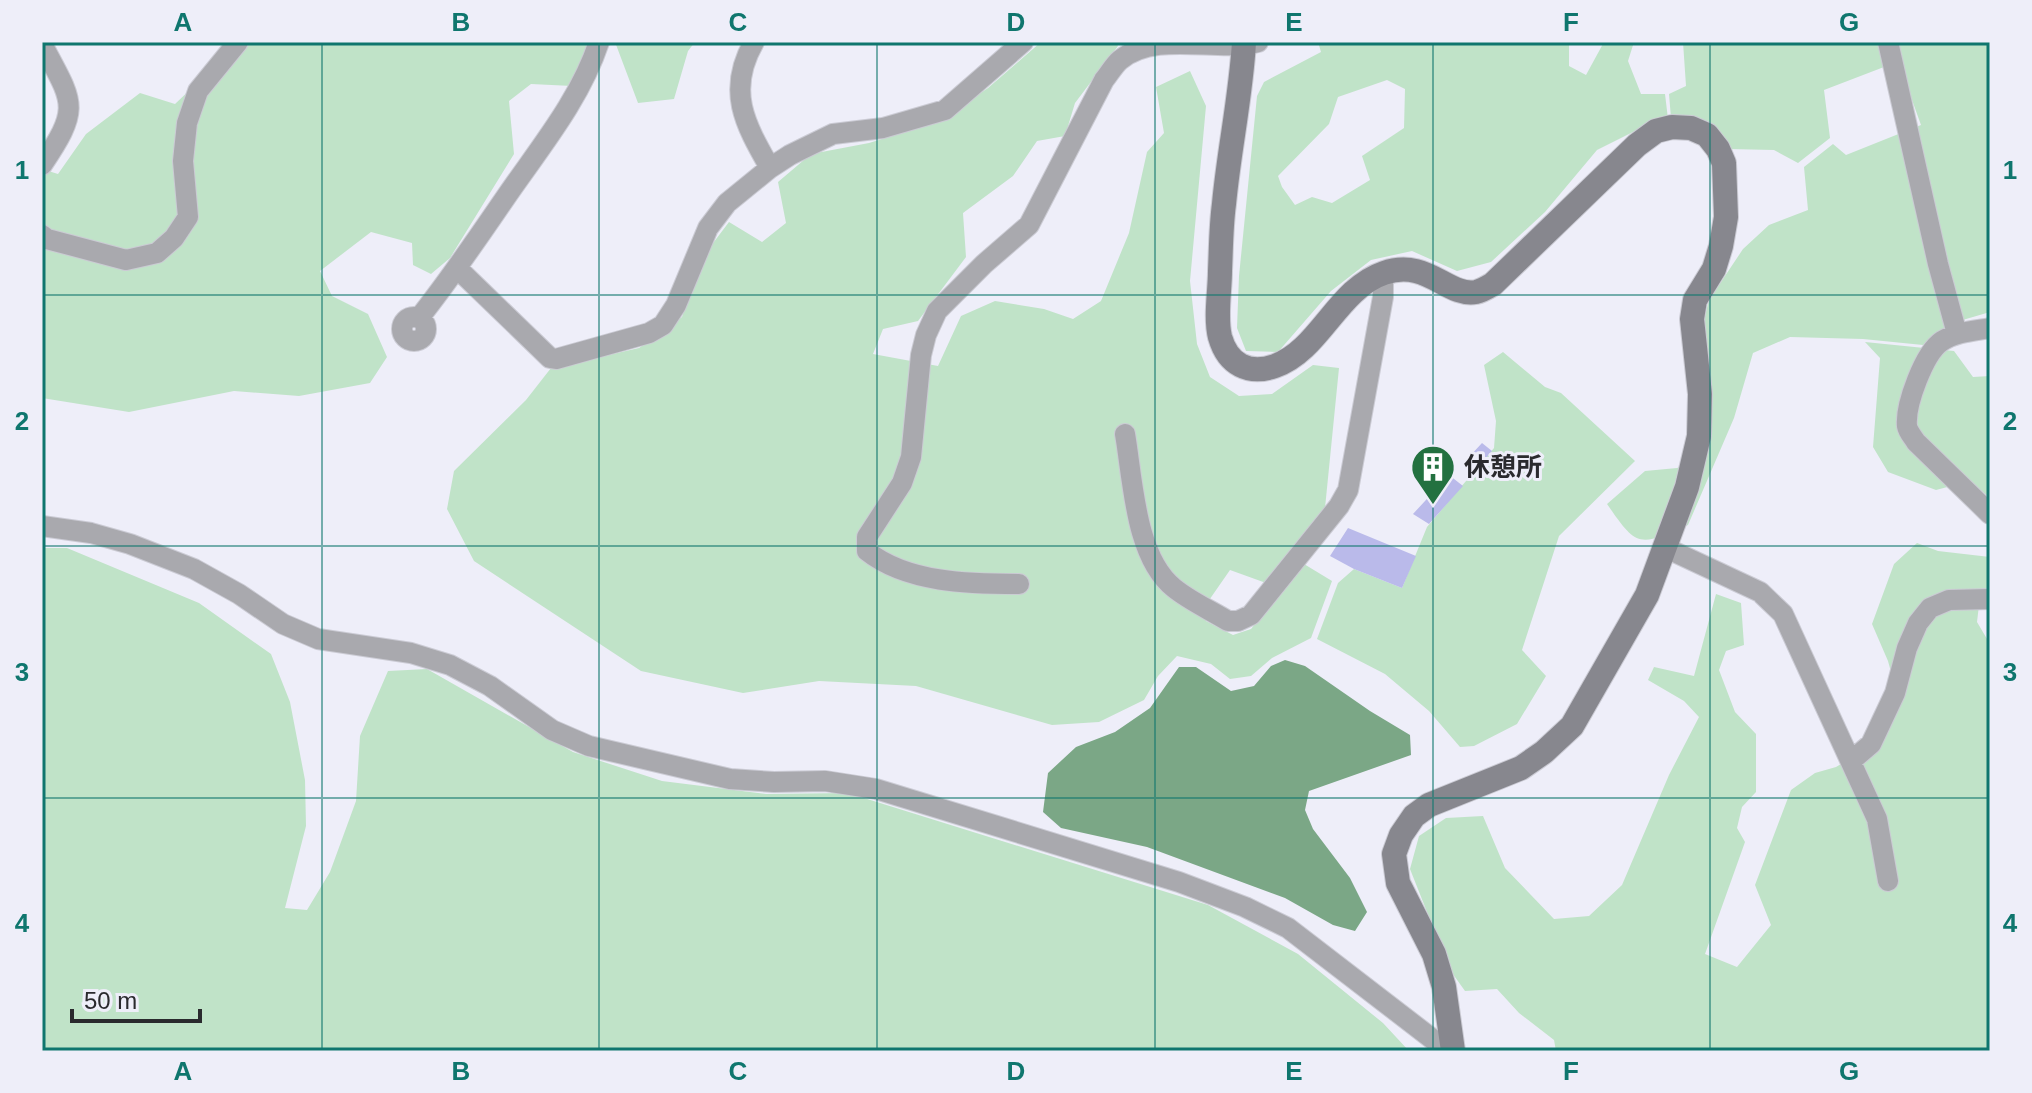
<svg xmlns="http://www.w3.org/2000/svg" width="2032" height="1093" viewBox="0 0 2032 1093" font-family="Helvetica,'Noto Sans JP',sans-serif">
<rect width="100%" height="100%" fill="#eeeef9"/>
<path fill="#c0e3c8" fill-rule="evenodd" d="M228,42h365l-21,44 -41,-2 -22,17 5,53 -64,104 -19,16 -18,-9 -1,-22 -41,-11 -51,39 12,25 36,18 19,43 -17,26 -71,13 -65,-5 -105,21 -87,-14v-229l16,5 28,-40 54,-41 35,11 21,-20z
M615,42h80l-7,9 -14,48 -36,4z
M1041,42h75l2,4 -43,57 -10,33 -28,5 -24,35 -50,37 3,44 -48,64 -35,8 -10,25 65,12 23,-50 34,-15 49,8 29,10 28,-18 28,-68 18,-81 17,-19 -8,-46 34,-16 16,35 -16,175 7,63 13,33 29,19 33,-2 41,-29 26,3 -14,140 -59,75 -36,-13 -25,36 1,15 27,14 18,-6 53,-65 28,17 -21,57 -39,20 -21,18 -21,3 -19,-15 -34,-8 -19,20 -14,24 -45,22 -47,3 -136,-39 -97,-5 -76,12 -102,-22 -167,-110 -27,-52 7,-38 72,-71 25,-32 88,-20 43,-31 19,-58 28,-37 33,20 24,-19 -8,-41 33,-28 58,-11 68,-21 51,-34z
M1318,42h251v24l17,9 18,-33h30l-6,19 13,33h24l3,25 -27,9 -44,22 -52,62 -54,50 -34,9 -45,-20 -41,9 -40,31 -53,61 -32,-1 -9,-23 2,-52 18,-180 7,-14 57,-30zM1387,80l18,9 -1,39 -42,28 8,24 -38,23 -20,-6 -17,8 -13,-18 -4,-11 51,-52 9,-27z
M1683,42h195l6,25 -60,23 6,48 -32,25 -24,-13 -46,-1 -57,-31 -2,-24 17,-8z
M1894,42h96v270l-41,12 -26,21 -60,-6 -73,-2 -37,16 -19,65 -46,107c-49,21 -50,24 -81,-21l38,-33 32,-3 23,-9 1,-127 8,-32 34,-51 26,-24 39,-15 -4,-43 29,-23 13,11 75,-30 -23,-64z
M1865,342l89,9 19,26 17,-1v122l-20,-17 -34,9 -48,-18 -15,-25 7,-89z
M1503,352l42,35 16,6 74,68 -76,75 -37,114 24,26 -29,48 -43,22 -14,1 -31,-36 -44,-37 -68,-35 21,-56 16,-14 48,19 25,-61 67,-79 2,-27 -12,-56z
M1917,543l21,8 52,6v36l-10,4 -3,25 13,22v407h-434l-2,-11 -35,-27 -22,-24 -32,2 -15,-21 -40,-101 9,-33 27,-18 37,-2 22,52 49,51 35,-3 33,-31 47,-110 30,-58 -15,-16 -36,-21 6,-13 40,9 22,-82 25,9 3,42 -18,6 -7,19 16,42 21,22v58l-14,15 -5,21 8,14 -40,112 32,13 34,-42 -16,-40 36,-95 24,-17 21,-6 45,-27 17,-42 -10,-37 -16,-37 22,-60z
M42,548h25l132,55 72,51 19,48 15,78 1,46 -21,82 22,2 23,-38 26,-71 4,-65 28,-65 39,-2 146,83 89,29 104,13 82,-1 360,112 90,49 85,69 26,28h-1367z"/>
<path fill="#7ba786" d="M1285,660l20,6 65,45 40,24 1,20 -102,36 -4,19 8,19 37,49 17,34 -12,19 -22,-6 -48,-27 -138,-51 -86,-19 -18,-16 5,-39 28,-26 39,-15 35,-24 29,-41h17l35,24 23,-5 17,-20z"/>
<path fill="#babaea" d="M1482,443l10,8 -13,15 -10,-9z
M1449,475l14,11 -34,38 -16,-10z
M1348,528l68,28 -14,32 -48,-19 -24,-13z"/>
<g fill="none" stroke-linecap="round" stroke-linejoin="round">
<g stroke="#cbcbd4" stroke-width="22">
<path id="street" d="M754,42c-28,49 -9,82 16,126
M1888,42l50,222 19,70
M42,44c32,60 39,63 0,121
M42,235l5,4 79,21 31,-7 17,-15 14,-21 -5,-56 4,-38 11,-32 40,-49
M458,269l92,89 6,1 93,-26 14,-8 13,-20 32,-77 19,-25 43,-35 20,-13 43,-21 50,-6 62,-18 78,-68
M402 329a12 12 0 1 1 24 0a12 12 0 1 1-24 0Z
M419,318c32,-40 60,-82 89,-124 34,-49 72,-95 91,-152
M1990,328c-17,3 -34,4 -48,13 -18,12 -37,64 -35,85 1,6 6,11 9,16l74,72
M1125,434c8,46 10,123 49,154 16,13 36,22 54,33h10l13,-6 88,-109 9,-16 35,-193v-24
M42,526l49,7 39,11 64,25 45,25 44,30 35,15 93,14 39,12 40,21 62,44 37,16 141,33 44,3 51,-1 51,8 303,93 66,25 43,21 160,123
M1666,548l94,44 23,22 94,205 11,62
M1019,584c-49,0 -112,-1 -152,-33v-14l35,-54 9,-26 10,-102 5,-20 11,-24 47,-47 45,-39 75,-145c5,-6 10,-15 16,-20 36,-30 98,-7 138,-18
M1851,761l20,-17 24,-51 12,-45 11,-25 12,-15 19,-8 41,-1"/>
</g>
<g stroke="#cbcbd4" stroke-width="26">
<path id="secondary" d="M1244,42c-3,54 -15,108 -20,162 -3,22 -3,45 -4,67 0,20 -5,46 0,66 8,28 29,38 55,29 45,-16 62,-77 109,-93 43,-15 63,24 92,19 5,-1 12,-5 17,-8l144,-139 19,-14 16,-4 19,1 16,7 11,14 6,14 2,54 -5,29 -7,23 -19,31 -3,19 8,75 -1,42 -12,51 -40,108 -75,131 -28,26 -23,16 -92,37 -15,11 -13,19 -7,19 4,29 36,71 10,33 9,64"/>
</g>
<use href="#street" stroke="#a9a9ae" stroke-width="20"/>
<use href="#secondary" stroke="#87878e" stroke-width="24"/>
</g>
<path fill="none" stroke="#0f766e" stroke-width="2" stroke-opacity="0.55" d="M322,42v1009M599,42v1009M877,42v1009M1155,42v1009M1433,42v1009M1710,42v1009M42,295h1948M42,546h1948M42,798h1948"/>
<defs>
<g id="building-pin" transform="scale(2.3)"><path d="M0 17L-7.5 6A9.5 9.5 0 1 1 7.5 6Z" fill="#237140" stroke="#eeeef9"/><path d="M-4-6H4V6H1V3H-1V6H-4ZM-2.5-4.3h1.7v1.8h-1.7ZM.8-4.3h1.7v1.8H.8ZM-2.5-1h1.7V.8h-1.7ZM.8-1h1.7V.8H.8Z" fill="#fff"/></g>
</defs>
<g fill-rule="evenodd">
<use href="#building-pin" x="1433" y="467"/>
</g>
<g text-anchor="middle" stroke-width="6" stroke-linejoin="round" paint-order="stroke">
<g font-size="26" font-weight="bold" fill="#2a2a2e" stroke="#eeeef9" text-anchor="start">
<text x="1464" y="476">休憩所</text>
</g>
</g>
<rect width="2032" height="1093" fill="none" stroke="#eeeef9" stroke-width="88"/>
<path d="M72 1009v12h128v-12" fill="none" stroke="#2a2a2e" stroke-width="4"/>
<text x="84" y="1009" font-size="24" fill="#2a2a2e" stroke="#eeeef9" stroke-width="6" paint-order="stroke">50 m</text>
<rect x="44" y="44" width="1944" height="1005" fill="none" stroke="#0f766e" stroke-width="3"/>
<g font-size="26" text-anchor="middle" font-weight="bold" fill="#0f766e">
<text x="183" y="31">A</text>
<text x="461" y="31">B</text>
<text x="738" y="31">C</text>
<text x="1016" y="31">D</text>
<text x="1294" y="31">E</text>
<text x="1571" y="31">F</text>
<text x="1849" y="31">G</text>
<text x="22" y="179">1</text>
<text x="2010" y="179">1</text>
<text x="22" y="430">2</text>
<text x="2010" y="430">2</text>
<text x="22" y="681">3</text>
<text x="2010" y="681">3</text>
<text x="22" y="932">4</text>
<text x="2010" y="932">4</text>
<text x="183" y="1080">A</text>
<text x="461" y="1080">B</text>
<text x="738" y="1080">C</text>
<text x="1016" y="1080">D</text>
<text x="1294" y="1080">E</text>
<text x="1571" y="1080">F</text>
<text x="1849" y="1080">G</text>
</g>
</svg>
